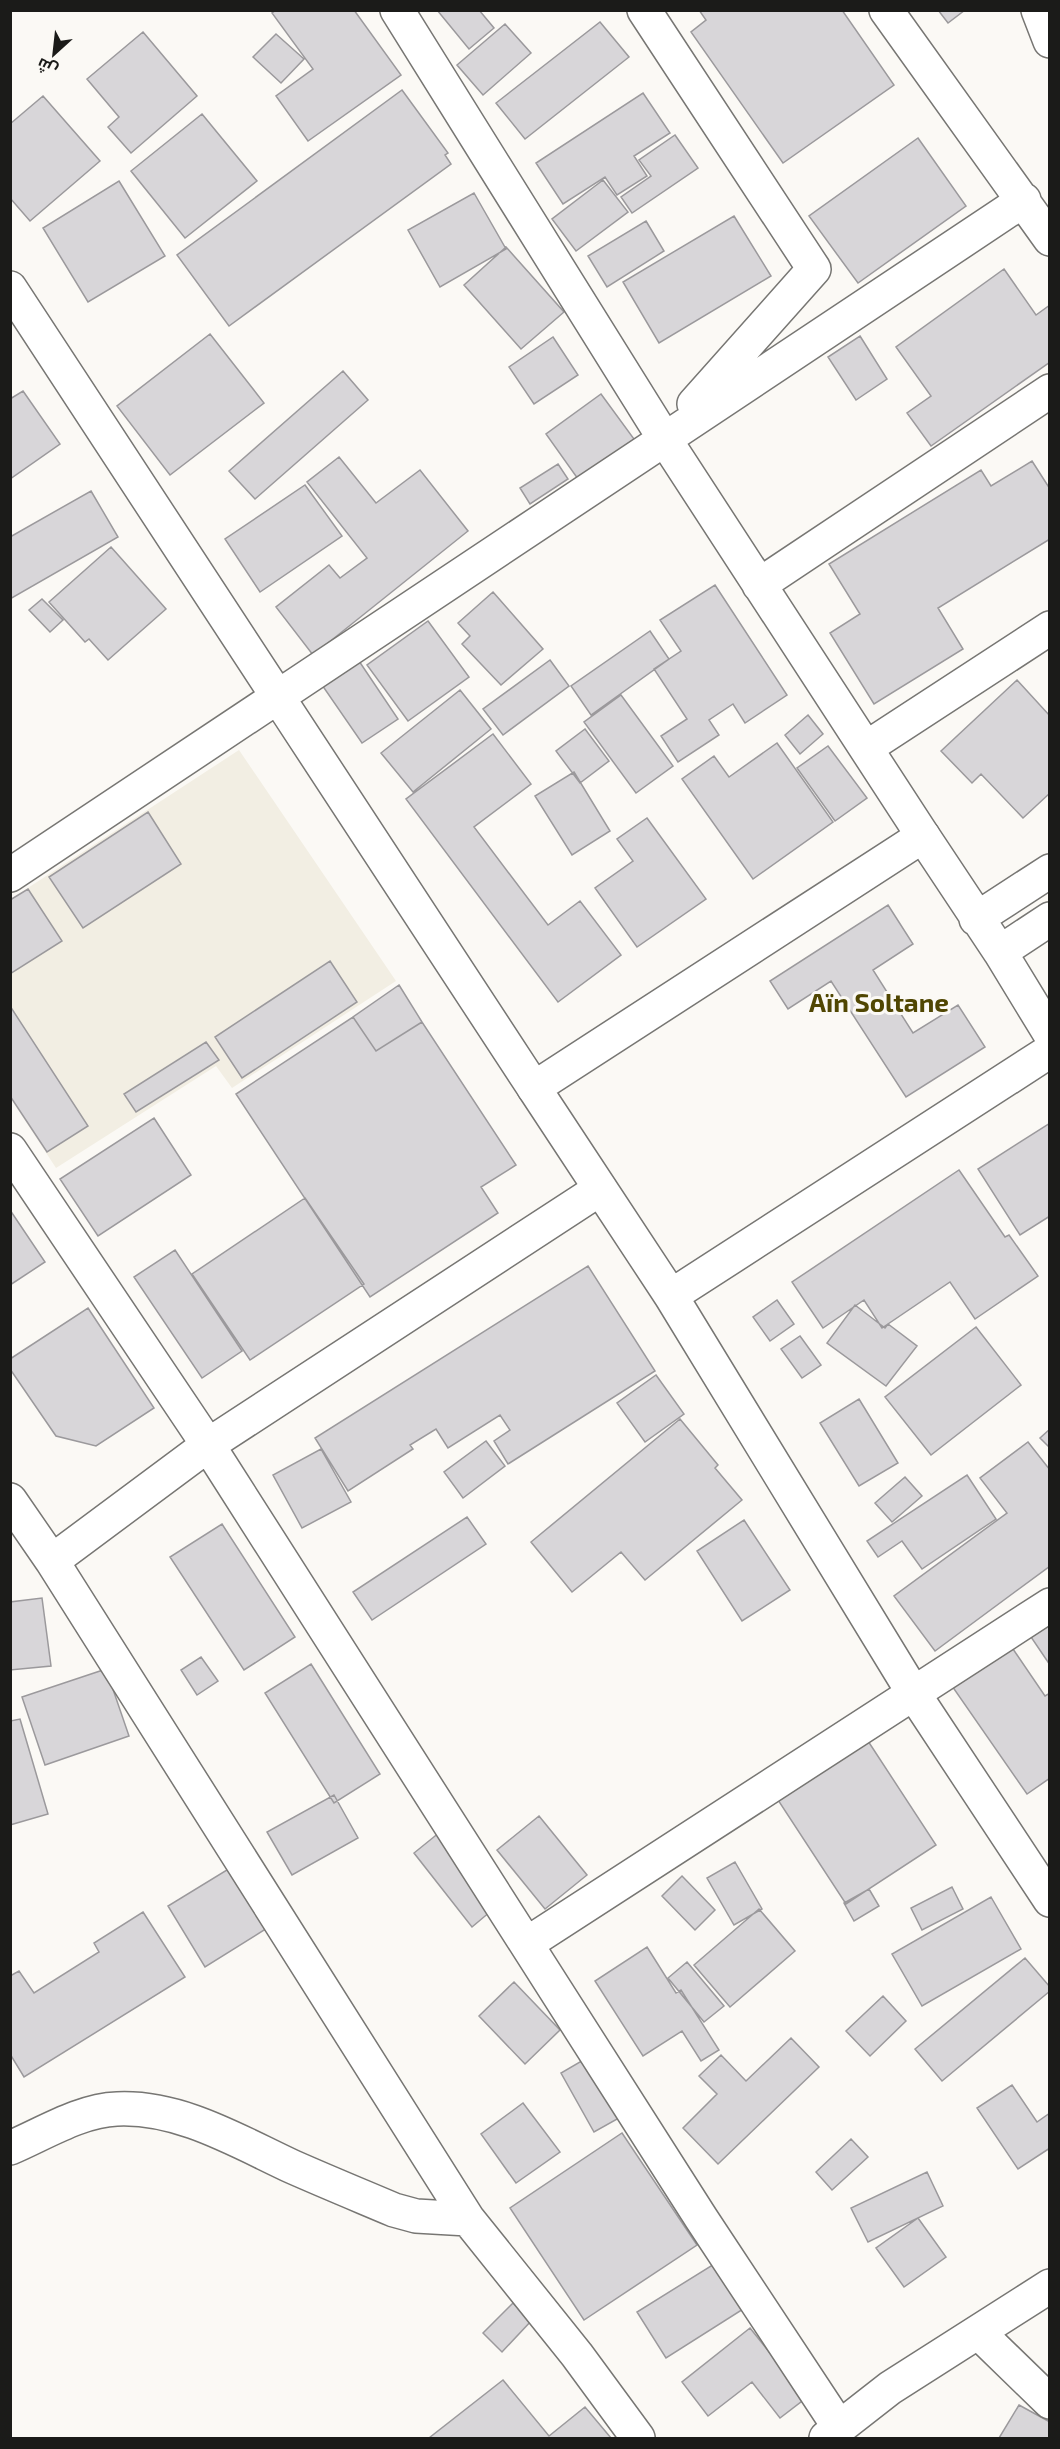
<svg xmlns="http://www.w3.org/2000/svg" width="1060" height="2449" viewBox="0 0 1060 2449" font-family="'Exo 2',Cairo,sans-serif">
<rect width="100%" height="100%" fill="#fbf9f5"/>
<path fill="#f2eee3" d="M239,750l157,231 -164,107 -16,-22 -160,102 -45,-69v-200z"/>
<path fill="#d8d6d9" stroke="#9b999c" stroke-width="1.5" d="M276,10h78l47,65 -93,66 -32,-45 37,-27 -41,-56z
M437,10h42l15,18 -25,21z
M699,10h143l52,75 -111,78 -92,-131 15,-12z
M938,10h27l-17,13z
M600,22l29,35 -104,82 -29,-36z
M505,24l26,29 -48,42 -26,-30z
M143,32l54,64 -66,57 -23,-26 11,-10 -32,-38z
M276,34l28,25 -23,24 -28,-26z
M402,90l46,63 -3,2 6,9 -222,162 -52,-71z
M643,93l27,40 -36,23 13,20 -30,19 -12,-18 -42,27 -27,-41z
M43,96l57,65 -70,60 -20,-23v-74z
M202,114l55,67 -72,57 -54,-67z
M675,135l23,33 -66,45 -11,-16 30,-21 -12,-16z
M918,138l48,68 -108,77 -49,-67z
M603,180l25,32 -52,39 -24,-32z
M119,181l46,75 -77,46 -45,-74z
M474,193l32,56 -66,38 -32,-57z
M734,216l37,60 -112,67 -36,-61z
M646,221l18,30 -57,36 -19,-31z
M506,247l58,65 -43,37 -57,-64z
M1004,269l32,46 14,-10v57l-119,84 -24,-33 24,-17 -35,-49z
M210,334l54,69 -94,72 -53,-69z
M860,336l27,43 -31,21 -28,-43z
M553,337l25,38 -44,29 -25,-37z
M343,371l25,29 -113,99 -26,-28z
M23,391l37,53 -50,35v-80z
M601,394l33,45 -56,40 -32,-45z
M339,457l37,46 44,-33 48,61 -155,124 -37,-48 53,-42 11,13 27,-20 -60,-76z
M1032,461l18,28v50l-112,69 25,41 -89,55 -44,-71 30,-19 -31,-50 152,-94 10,16z
M558,464l10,15 -38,25 -10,-16z
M305,485l37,51 -82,56 -35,-53z
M91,491l27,46 -108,62v-62z
M111,547l55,62 -58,51 -19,-21 -4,3 -36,-40z
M715,585l72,110 -42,28 -12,-19 -24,16 10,15 -41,27 -17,-26 26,-17 -33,-50 27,-18 -21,-31z
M493,592l50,57 -42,36 -39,-41 8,-8 -12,-13z
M42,599l21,21 -13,12 -21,-22z
M428,621l41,56 -61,44 -41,-56z
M650,631l19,28 -78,56 -20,-29z
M550,660l19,26 -66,49 -20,-26z
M359,661l39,58 -36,24 -40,-58z
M1017,680l33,36v77l-27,25 -42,-44 -9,9 -31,-32z
M460,690l31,39 -78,63 -32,-39z
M621,695l52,71 -37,27 -52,-71z
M808,715l15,19 -23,20 -15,-19z
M585,729l24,32 -29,22 -24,-32z
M493,734l38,50 -57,43 74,98 32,-24 41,54 -63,47 -152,-203z
M777,743l56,79 -80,57 -71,-100 32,-23 15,21z
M828,746l39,52 -32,23 -38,-53z
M574,772l36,59 -38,24 -37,-59z
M148,812l33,52 -98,64 -34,-51z
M647,818l59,81 -69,48 -42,-59 38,-27 -16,-22z
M28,889l34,52 -52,33v-74z
M888,905l25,39 -40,26 40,63 45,-28 27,42 -79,50 -75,-116 -43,28 -18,-28z
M330,961l27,41 -115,76 -27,-41z
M399,985l23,37 -46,29 -23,-34z
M10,1006l78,120 -41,26 -37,-56z
M353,1017l23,34 46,-29 94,143 -35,22 17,26 -128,84 -134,-203z
M206,1042l13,18 -83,52 -12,-18z
M154,1118l37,57 -93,61 -38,-57z
M1050,1123v93l-30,19 -42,-66z
M959,1170l46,67 4,-2 29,41 -63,43 -25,-37 -68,46 -18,-28 -41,28 -31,-46z
M305,1198l59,86 -114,76 -58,-86z
M10,1210l35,52 -35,23z
M175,1250l67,101 -40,27 -68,-101z
M588,1266l67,105 -147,93 -14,-23 16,-11 -10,-15 -52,33 -12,-19 -26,16 3,4 -65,42 -33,-53z
M777,1300l17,24 -24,17 -17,-24z
M855,1305l30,23 3,-4 29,22 -31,40 -59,-43z
M88,1308l66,100 -58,38 -40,-10 -46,-67v-10z
M976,1327l45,58 -90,70 -46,-58z
M800,1336l21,29 -19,13 -21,-29z
M656,1375l28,39 -39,28 -28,-39z
M859,1399l39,64 -39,23 -39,-63z
M680,1419l38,46 -3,3 27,32 -97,80 -24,-28 -49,40 -41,-50z
M1050,1429v19l-10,-10z
M486,1441l19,25 -42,32 -19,-26z
M1028,1442l22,28v96l-115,85 -41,-55 113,-83 -27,-35z
M321,1449l30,53 -49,26 -29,-53z
M967,1475l29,44 -74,50 -20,-28 -24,16 -11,-16z
M905,1477l17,19 -30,26 -17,-19z
M467,1517l19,27 -114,76 -19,-28z
M744,1520l46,70 -48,31 -45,-70z
M222,1524l73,113 -51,33 -74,-113z
M42,1598l9,68 -41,4v-68z
M1050,1624v41l-19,-28z
M1011,1646l34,50 5,-3v85l-23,16 -75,-108z
M201,1657l17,24 -21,14 -16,-25z
M311,1664l69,110 -46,29 -69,-110z
M106,1669l23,67 -84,29 -23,-68z
M20,1719l28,95 -38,11v-104z
M868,1741l68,104 -90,59 -68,-104z
M334,1795l24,43 -66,37 -25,-43z
M539,1816l48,59 -42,34 -48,-59z
M440,1832l57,74 -25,21 -58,-74z
M735,1862l27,47 -28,16 -27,-47z
M235,1865l37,60 -67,42 -37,-61z
M682,1876l33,34 -20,20 -33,-34z
M952,1887l11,22 -41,21 -11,-22z
M869,1889l10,17 -25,15 -10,-18z
M991,1897l30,52 -99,57 -30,-52z
M759,1909l36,42 -65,56 -36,-42z
M143,1912l42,65 -161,100 -14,-23v-78l9,-5 15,22 65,-41 -5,-9z
M647,1947l29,46 5,-3 38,60 -18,11 -19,-30 -39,25 -48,-75z
M1025,1958l25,29v4l-108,90 -27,-32z
M687,1962l37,44 -20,16 -36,-44z
M514,1982l46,48 -35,34 -46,-48z
M883,1996l23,25 -36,35 -24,-25z
M791,2038l28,29 -101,97 -35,-36 34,-34 -18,-18 22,-21 25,26z
M585,2059l34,59 -25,14 -33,-59z
M1012,2085l25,37 13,-9v35l-32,21 -41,-61z
M523,2103l37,49 -44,31 -35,-49z
M622,2133l75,112 -113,75 -74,-112z
M851,2139l17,18 -36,33 -16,-18z
M927,2172l16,34 -75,36 -17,-34z
M918,2218l28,39 -42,30 -28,-39z
M719,2261l29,45 -82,52 -29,-46z
M513,2303l19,17 -30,32 -19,-19z
M750,2328l56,70 -26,20 -28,-36 -44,34 -26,-34z
M503,2380l46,56 36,-29 26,31h-182z
M1019,2405l31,17v16h-51z"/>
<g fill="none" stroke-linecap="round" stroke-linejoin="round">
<g stroke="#777673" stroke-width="36">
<path id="street" d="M397,10l267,428 259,398
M644,10l170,259 -120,135
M886,10l164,229
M1038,10l12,31
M10,288l524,800
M759,585l291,-194
M866,748l184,-120
M10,875l1014,-675
M10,1150l198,295 493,773 138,209
M10,1500l42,61 416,658 109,136 61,83
M52,1561l156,-116 392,-256
M528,1943l522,-338
M10,2148c33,-14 71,-38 107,-39 63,-3 122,33 176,58 34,15 68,29 101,43l22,6 52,3
M979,2333l71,69"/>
</g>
<g stroke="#777673" stroke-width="36">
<path id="secondary" d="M976,919l74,-48
M1000,952l50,-33
M1050,1034l-50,-82 -77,-116 -389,252 137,208 243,398 136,206
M671,1296l379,-245
M826,2438l64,-50 160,-102"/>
</g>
<use href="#street" stroke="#fff" stroke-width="33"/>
<use href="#secondary" stroke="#fff" stroke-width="33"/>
</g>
<g text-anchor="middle" stroke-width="6" stroke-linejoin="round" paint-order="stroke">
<g font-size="26" font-weight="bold" fill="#504602" stroke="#fbf9f5">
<text x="879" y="1012">Aïn Soltane</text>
</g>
</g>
<rect width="1060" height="2449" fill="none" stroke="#1b1b19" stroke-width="24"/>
<g transform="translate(54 54) rotate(207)" stroke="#fbf9f5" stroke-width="4.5" paint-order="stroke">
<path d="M0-4.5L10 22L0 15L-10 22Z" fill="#1b1b19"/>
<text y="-9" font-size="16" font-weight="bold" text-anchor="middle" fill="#1b1b19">ش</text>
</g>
</svg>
